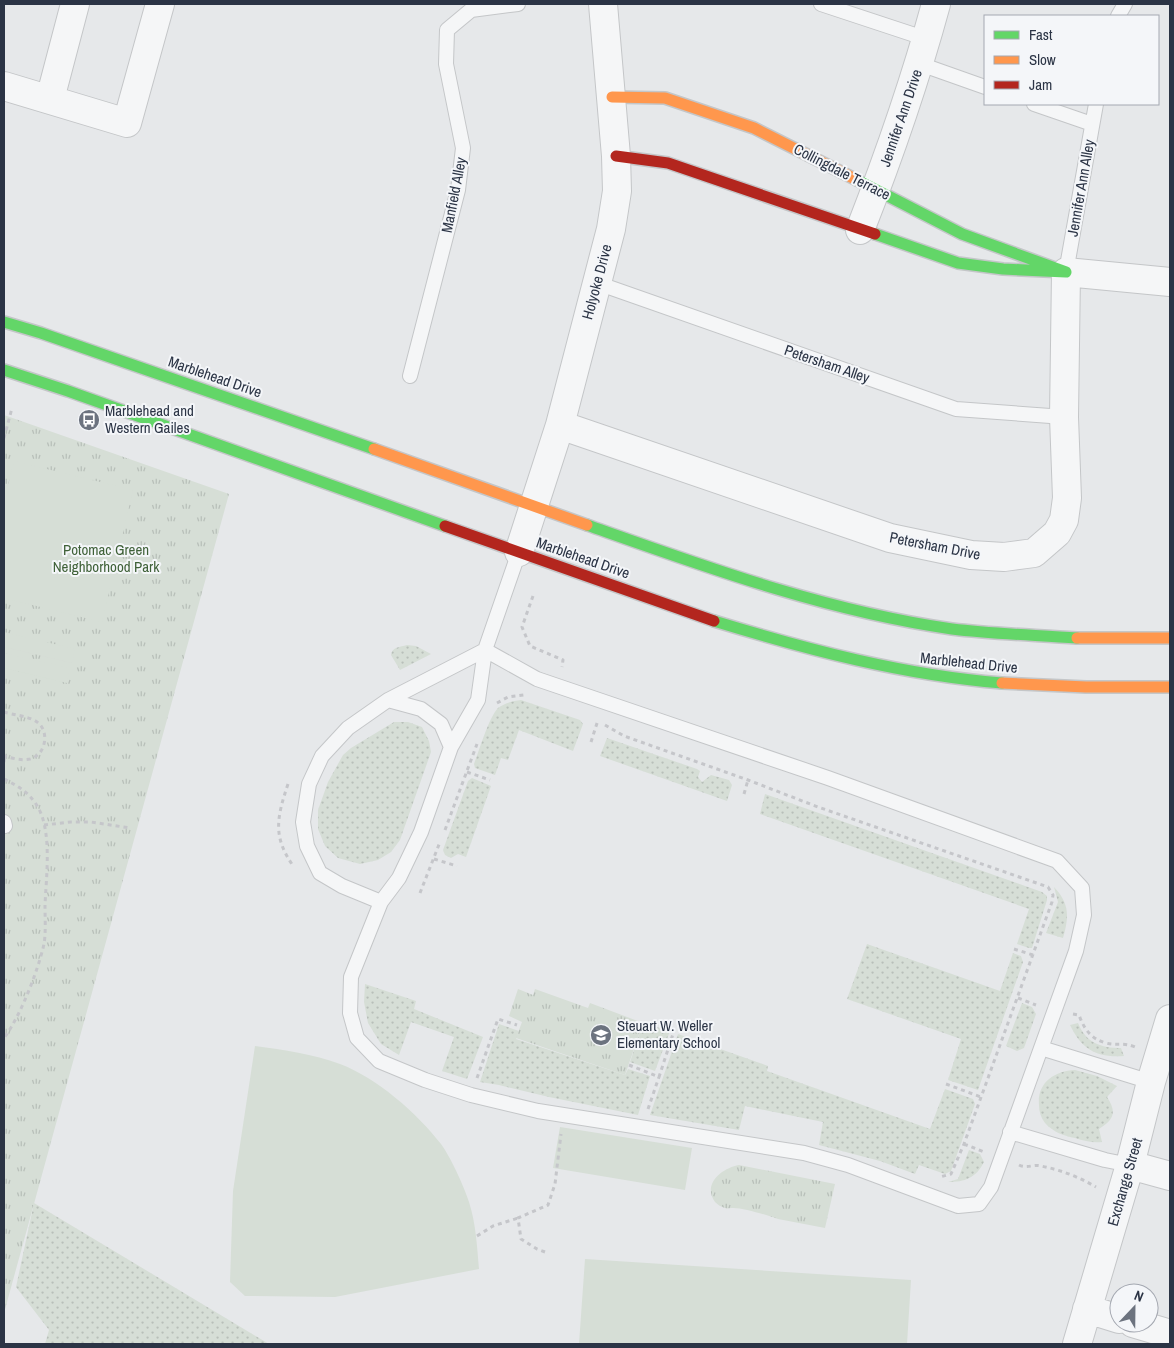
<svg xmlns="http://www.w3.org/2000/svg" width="1174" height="1348" viewBox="0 0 1174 1348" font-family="'Archivo Narrow',sans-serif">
<defs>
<pattern id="grass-dots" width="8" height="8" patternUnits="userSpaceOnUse" patternTransform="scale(1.25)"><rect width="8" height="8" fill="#d6ded6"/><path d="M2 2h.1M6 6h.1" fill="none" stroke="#b8bfb9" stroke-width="1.8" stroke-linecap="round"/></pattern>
<pattern id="park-tufts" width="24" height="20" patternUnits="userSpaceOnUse" patternTransform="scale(1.25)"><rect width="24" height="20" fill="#d6ded6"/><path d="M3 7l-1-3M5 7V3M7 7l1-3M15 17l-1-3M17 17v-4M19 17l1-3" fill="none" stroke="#b8bfb9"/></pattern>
</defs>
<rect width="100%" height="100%" fill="#e6e8ea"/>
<path fill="url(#grass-dots)" d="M407,645l9,1 15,8 -31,16 -9,-15c1,-8 9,-8 16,-10z
M521,700l59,20 3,4 -10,27 -54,-21 -11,30 -7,-2 -6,17 -20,-7 -1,-4c5,-13 15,-47 24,-56 6,-5 15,-7 23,-8z
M394,722h14l14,5 7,14 2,11 -31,88 -9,12 -13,8 -18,4 -22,-6 -13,-12 -7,-17v-19l10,-28 15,-27 8,-7z
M607,738l90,31 3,2 -2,6 4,5 9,-7 18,5 3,5 -5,16 -127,-45z
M472,778l19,8 -25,71 -8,-3 -7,4 -6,-3 -2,-5 25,-69z
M765,794l277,98 5,4v4l-15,48h-3l-12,-4 12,-35 -269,-95z
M1054,887c16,17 15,30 9,51l-17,-5 12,-31z
M867,944l133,47 13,-38 8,3 2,6 -45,128 -30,-10 13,-41 -114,-40z
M365,984l51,17 -2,8 69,28 -16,42 -25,-8 12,-34 -43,-15 -12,33 -18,-11 -13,-21 -4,-21z
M1022,1003l10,4 4,7 -12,34 -7,3 -11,-5z
M643,1023l27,8 -15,40 -25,-9z
M1078,1023c8,20 23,25 43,25l3,8c-27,2 -42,-6 -54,-31z
M499,1024l20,7 -3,8 109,36 3,-6 22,7 -12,39 -89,-18 -50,-12 -19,-3z
M678,1034l90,32 -1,5 163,58 15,-40 28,10 2,5 -24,67 -6,3 -26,-9 -4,9 -35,-13 -61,-16 4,-23 -78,-16 -6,24 -89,-15z
M1075,1070l22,6 20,10 -10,11c10,15 7,23 -8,32l3,13c-9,1 -18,-1 -27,-4 -11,-2 -22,-6 -30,-15 -4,-5 -6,-11 -6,-18 -2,-22 15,-34 36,-35z
M969,1150l11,4 4,8c-8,16 -19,20 -36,20l10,-3z
M34,1203l235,141h-224l4,-14 -33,-43z"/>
<path fill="url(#park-tufts)" d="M4,415l225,79 -225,819z
M518,989l15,6 2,-6 53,19 2,-5 53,20 -18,52 -109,-37 6,-16 -13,-6z
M739,1165l96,19 -10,44 -47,-9c-8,-3 -37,-12 -46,-11 -2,0 -5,1 -7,0 -4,-1 -7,-3 -10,-6 -13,-18 7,-34 24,-37z"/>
<path fill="#d6ded6" d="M14,461l119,29 -31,132 -98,-24v-96z
M4,632l71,17 -3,14 -68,-16z
M4,653l66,15 -3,15 -63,-15z
M255,1046c29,4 58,8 85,18 37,14 77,49 101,80 9,12 23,42 28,58 7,22 8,44 10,67l-144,28 -90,-1 -15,-14 3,-91z
M560,1127l132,21 -7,42 -132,-22z
M585,1259l326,21 -4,64h-328z"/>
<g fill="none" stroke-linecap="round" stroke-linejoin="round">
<g stroke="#c4c6c8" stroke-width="16">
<path id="lane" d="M821,4l106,35
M1118,16l7,-12
M920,64l65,23
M1034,104l58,20
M1066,272l30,-168
M597,283l359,126 108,8
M410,376l48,-186 5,-42 -17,-84 1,-34 24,-20 47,-6
M485,650l-7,50 -27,47 -30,85 -22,46 -18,24 -39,-16 -22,-13 -13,-27 -4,-24 6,-38 13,-28 26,-28 40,-28z
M388,700l33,9 20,15 10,23
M4,822l1,4
M381,902l-30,75 -1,36 7,25 22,23 46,19 46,15 67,16 266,42 44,12 110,41 21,-2 12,-17 85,-236 8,-36 -2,-27 -25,-27 -229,-83 -291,-99 -52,-29 34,-98
M1041,1048l110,34
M1010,1132l95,28 25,5"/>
</g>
<g stroke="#c4c6c8" stroke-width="30">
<path id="street" d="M4,86l123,37 33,-119
M50,99l25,-95
M860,230c29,-74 55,-149 76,-226
M560,425l330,113 81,17 33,2 30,-4 23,-20 7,-13 3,-22 -3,-81 2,-145 104,10
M519,552l41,-127 51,-196 6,-38 -1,-35 -13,-152
M1130,1165l40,11
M1087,1309l32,10
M1133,1323l37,11
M1077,1344l53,-179 21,-83 19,-63"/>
</g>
<g stroke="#c4c6c8" stroke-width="14">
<path id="fast" d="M857,180l105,54 104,38 -63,-3 -45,-6 -83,-29
M4,322l37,11 333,116
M4,370l64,21 377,135
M587,525c119,42 239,86 365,104 41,5 83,6 125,9
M714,621c95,29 189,54 288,62"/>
</g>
<g stroke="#c4c6c8" stroke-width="14">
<path id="slow" d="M612,97l53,1 89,30 103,52
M374,449l213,76
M1077,638h93
M1002,683l84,4h84"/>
</g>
<g stroke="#c4c6c8" stroke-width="14">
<path id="jam" d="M616,156l52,7 207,71
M445,526l269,95"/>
</g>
<path stroke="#c5c6ca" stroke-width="3" stroke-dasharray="4 4" stroke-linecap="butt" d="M4,438l8,-30
M533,596l-11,31 8,19 33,14 -1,7
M497,703l11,-6 16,-2
M4,712c9,3 25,4 33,10 13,9 9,33 -7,37 -9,2 -18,-1 -26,-3
M605,725l19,11 124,44 70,27 230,80 5,8 -1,7 -88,242 -13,30 -11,3
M591,742l7,-22
M4,762l1,-6
M467,772l23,8
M4,779c14,7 23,12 32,25 17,25 10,73 9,102 0,12 1,26 -1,38 -6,27 -24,73 -40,94
M288,784c-11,33 -16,53 6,83
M744,794l4,-14
M44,825l27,-3h20l39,6
M445,830l32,-86
M434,859l23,7
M420,893l20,-51
M1014,949l19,6
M1018,998l18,7
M1073,1014l6,1c5,14 12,24 27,28 11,3 18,-1 29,4
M629,1065l30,12 14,-43
M477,1078l21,-59 19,6
M946,1084l35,13
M648,1109l11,-32
M964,1144l20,8
M1019,1165c8,4 14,-1 22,1 20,4 38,11 55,21
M477,1236l16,-10 25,-8
M545,1252l-8,-3 -16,-10 -3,-21 30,-13 7,-21 6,-50"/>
<use href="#lane" stroke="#f5f6f7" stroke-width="14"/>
<use href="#street" stroke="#f5f6f7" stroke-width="28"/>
<use href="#fast" stroke="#63d668" stroke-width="11"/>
<use href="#slow" stroke="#ff974d" stroke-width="11"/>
<use href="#jam" stroke="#b3261e" stroke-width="11"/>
</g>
<defs>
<g id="bus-disc" transform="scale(1.125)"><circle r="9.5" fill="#6c737f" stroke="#f4f6f9"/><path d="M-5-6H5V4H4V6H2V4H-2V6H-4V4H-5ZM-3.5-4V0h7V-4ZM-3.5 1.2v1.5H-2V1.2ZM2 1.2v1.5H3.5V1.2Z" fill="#fff"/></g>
<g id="school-disc" transform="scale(1.125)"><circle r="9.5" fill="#6c737f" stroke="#f4f6f9"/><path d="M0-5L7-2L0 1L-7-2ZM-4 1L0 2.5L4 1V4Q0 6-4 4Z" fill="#fff"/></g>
</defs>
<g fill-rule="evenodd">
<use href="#bus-disc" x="89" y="420"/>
<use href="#school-disc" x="601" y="1035"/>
</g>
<g text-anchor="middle" stroke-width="4" stroke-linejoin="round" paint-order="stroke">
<g font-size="15" fill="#2b3445" stroke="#f4f6f9">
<text transform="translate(901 118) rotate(-71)" y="5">Jennifer Ann Drive</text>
<text transform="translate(842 172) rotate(27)" y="5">Collingdale Terrace</text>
<text transform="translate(1081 188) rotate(-80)" y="5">Jennifer Ann Alley</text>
<text transform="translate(454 195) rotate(-79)" y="5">Manfield Alley</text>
<text transform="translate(597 282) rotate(-75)" y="5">Holyoke Drive</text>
<text transform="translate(827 364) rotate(19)" y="5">Petersham Alley</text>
<text transform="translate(215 377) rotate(19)" y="5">Marblehead Drive</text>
<text transform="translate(935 546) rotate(11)" y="5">Petersham Drive</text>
<text transform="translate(583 558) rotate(19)" y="5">Marblehead Drive</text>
<text transform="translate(969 663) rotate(6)" y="5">Marblehead Drive</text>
<text transform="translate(1125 1182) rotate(-74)" y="5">Exchange Street</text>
</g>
<g font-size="15" fill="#2b3445" stroke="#f4f6f9" text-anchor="start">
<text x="105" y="416">Marblehead and<tspan x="105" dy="17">Western Gailes</tspan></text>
<text x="617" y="1031">Steuart W. Weller<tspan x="617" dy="17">Elementary School</tspan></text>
</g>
<g font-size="15" fill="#3f6138" stroke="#f4f6f9">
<text x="106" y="555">Potomac Green<tspan x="106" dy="17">Neighborhood Park</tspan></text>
</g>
</g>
<rect width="1174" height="1348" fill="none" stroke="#2b3445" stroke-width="10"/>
<rect x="984" y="15" width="175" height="90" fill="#f4f6f9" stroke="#a4a8b1"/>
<rect x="994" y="31" width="25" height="8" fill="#63d668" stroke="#a4a8b1"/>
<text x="1029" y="40" font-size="15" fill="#2b3445">Fast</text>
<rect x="994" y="56" width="25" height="8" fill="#ff974d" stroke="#a4a8b1"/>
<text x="1029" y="65" font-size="15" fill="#2b3445">Slow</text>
<rect x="994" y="81" width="25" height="8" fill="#b3261e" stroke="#a4a8b1"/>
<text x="1029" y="90" font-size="15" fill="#2b3445">Jam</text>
<g transform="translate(1134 1308) rotate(22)"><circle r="24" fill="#f4f6f9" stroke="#a4a8b1"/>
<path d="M0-4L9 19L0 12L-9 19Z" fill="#6c737f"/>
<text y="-8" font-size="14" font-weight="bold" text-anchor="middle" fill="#2b3445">N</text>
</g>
</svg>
